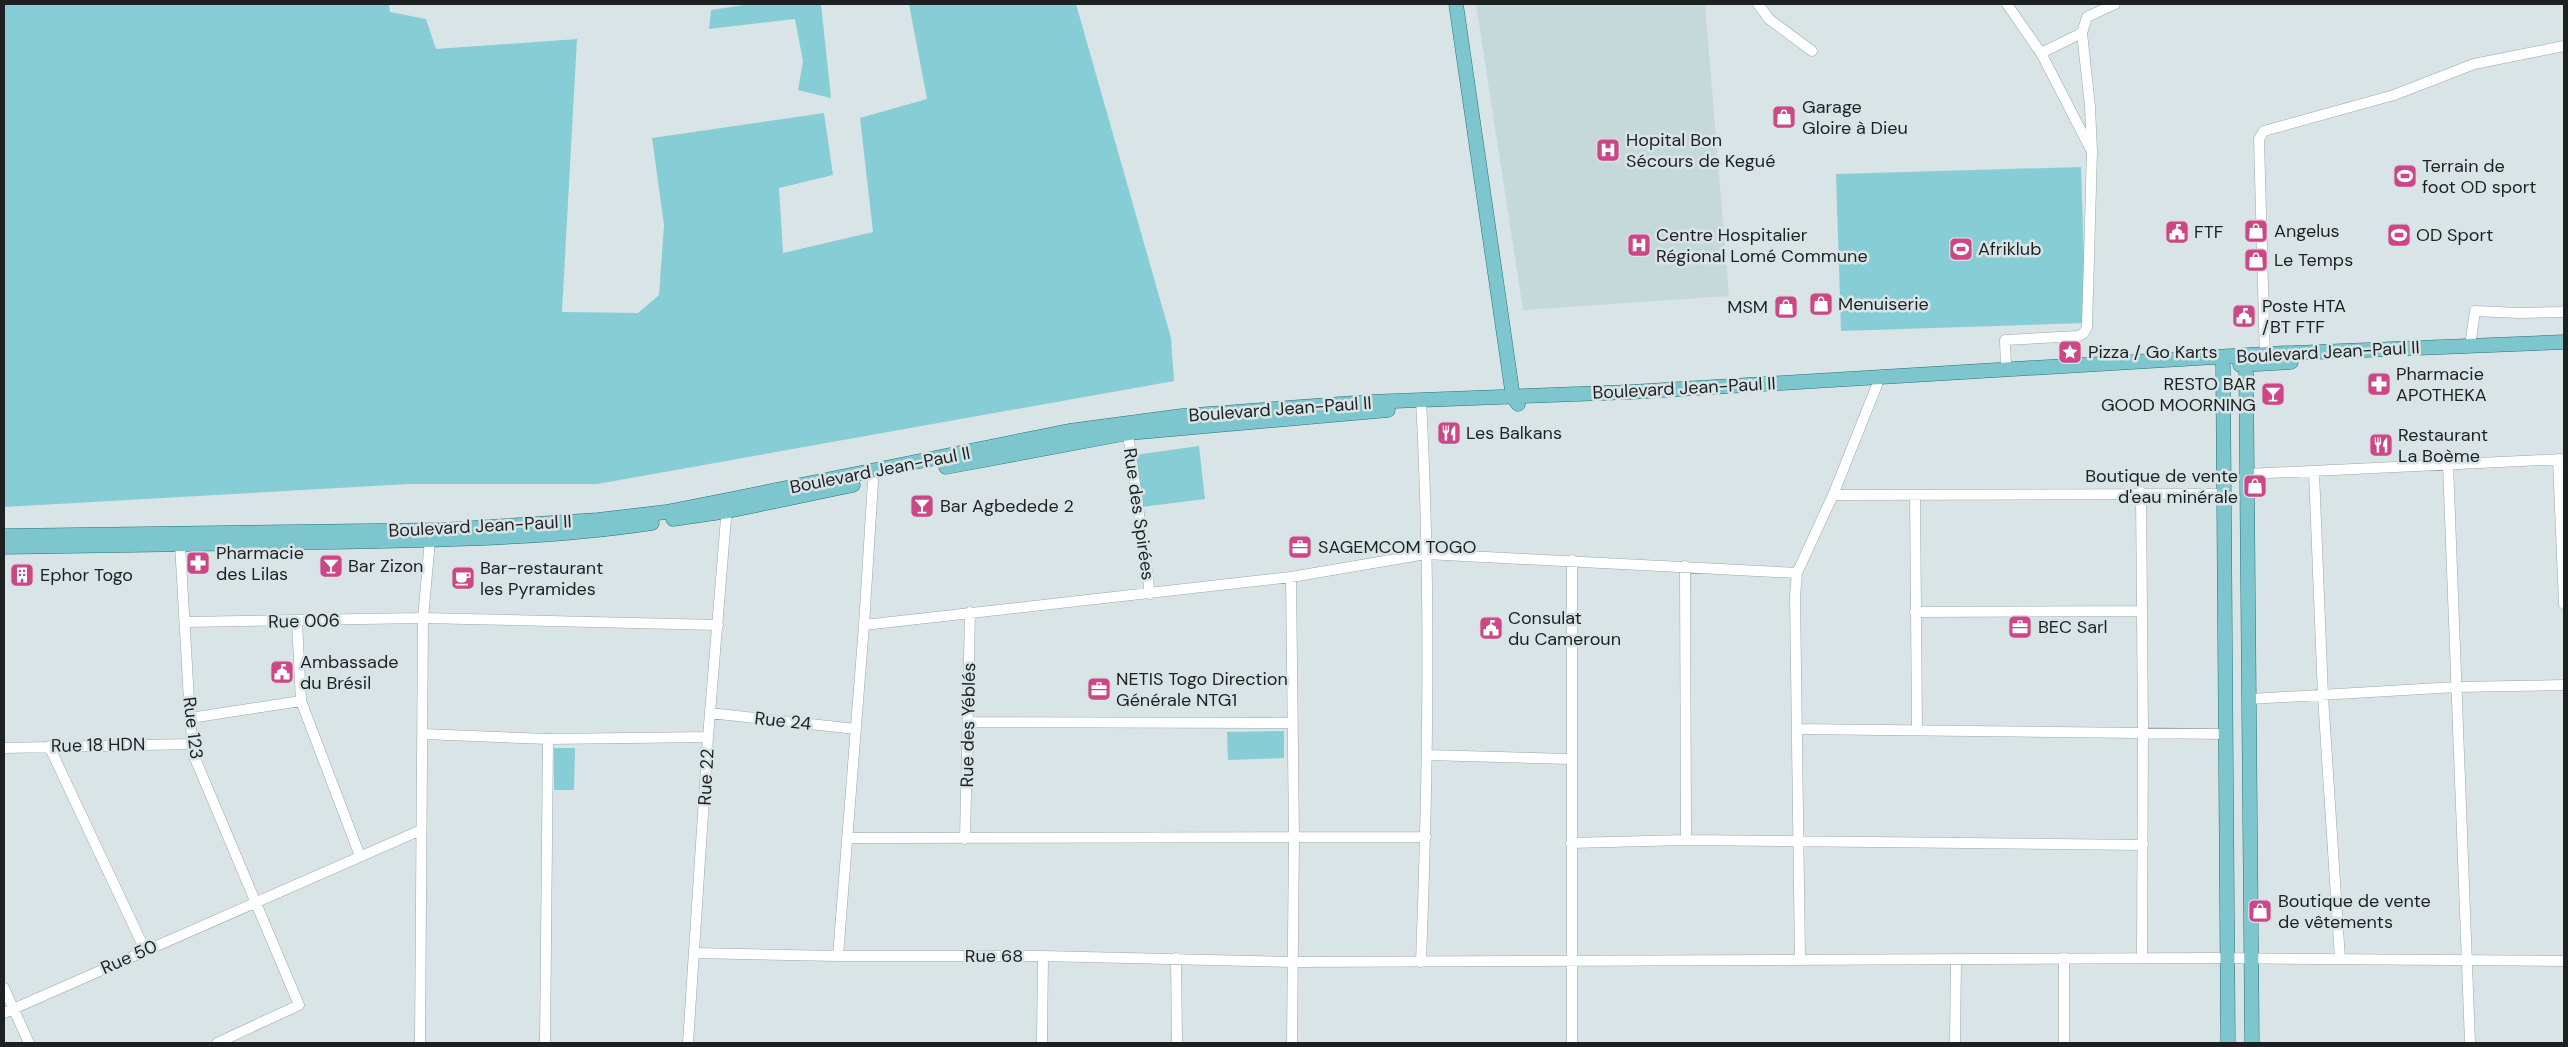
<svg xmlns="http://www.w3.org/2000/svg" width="2568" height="1047" viewBox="0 0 2568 1047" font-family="'DM Sans',sans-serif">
<rect width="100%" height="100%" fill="#d9e4e6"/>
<path fill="#c5d9db" d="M1476,4h229l24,292 -206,14z"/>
<path fill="#87cdd5" d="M4,4h385l1,8 36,7 10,30 141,-10 -15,273 76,1 21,-18 5,-70 -12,-87 172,-25 9,62 -54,13 4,65 90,-21 -13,-114 67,-19 -18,-95h167l95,334 3,43 -577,103h-188l-405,23z
M751,4h70l10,94 -33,-8 5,-29 -8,-42 -86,10 2,-19z
M2081,167l5,156 -245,8 -5,-157z
M1199,446l6,53 -63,8 -7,-52z
M1284,731v27l-56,2 -1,-28z
M554,748h21l-1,42h-20z"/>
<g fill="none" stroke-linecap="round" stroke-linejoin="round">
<g stroke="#9ca7a8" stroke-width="11">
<path id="minor" d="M1758,4l11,15 43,32
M2007,4l34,49 49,95
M2041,53l41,-20
M2470,346l5,-35 44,2 45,-1
M2265,360l-6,-221 5,-8 130,-36 80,-31 90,-18
M2006,369l-1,-29 73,-4 6,-3 3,-6 5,-175 -2,-46 -8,-73 5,-16 28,-13
M1128,433l22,161
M2558,459l6,145
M2448,464l22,579
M2314,472l9,224 17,263
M2248,474l316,-15
M2141,492l2,240 -1,226
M1833,495l391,-1
M1915,495l2,234
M180,544l10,174 4,38 105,249 -82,38
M1572,560v483
M1685,566l1,274
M1291,577l3,260 -2,206
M1915,612l227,-1
M185,622l238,-4 295,7
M297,622l4,79 59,155
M864,625l427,-48 135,-23 371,19
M2250,699l206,-12 108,-2
M710,713l146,16
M190,718l111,-17
M969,722l324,1
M1797,729l430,5
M423,734l125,5 160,-2
M49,746l96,204
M4,748l188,-4
M1427,755l144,4
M847,838l579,-1
M965,839l5,-227
M1571,843l115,-3 457,5
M695,953l143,3h205l249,6 920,-4 352,3
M838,956l26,-331 9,-144
M1176,958l1,85
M1800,959l-5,-363 2,-23 36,-78 44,-110
M1421,962c7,-187 10,-375 0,-562
M4,988l25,55
M4,1013l417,-183
M420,1043l3,-425 7,-78
M545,1043l3,-304
M688,1043l20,-306 19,-231
M1042,1043l1,-87
M1955,1043l1,-84
M2064,1043v-85"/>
</g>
<g stroke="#23747c" stroke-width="15">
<path id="major" d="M1456,4l57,393 5,7
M2243,357l3,8 6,678
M2221,358l2,8 5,677
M2240,365l51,-3
M946,467l182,-34 260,-23
M673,519l55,-8 125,-26
M4,536l438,-6 156,-10 68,-8 61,-12 342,-69 113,-15 186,-14 263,-10 634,-38 299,-12
M4,547c107,-2 214,-4 321,-5 109,-2 219,-3 327,-19"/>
</g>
<use href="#minor" stroke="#fff" stroke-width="10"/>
<use href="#major" stroke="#7dc6cd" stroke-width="14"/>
</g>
<defs>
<g id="shop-square" transform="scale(1.25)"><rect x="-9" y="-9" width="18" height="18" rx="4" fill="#cd4685" stroke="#d9e4e6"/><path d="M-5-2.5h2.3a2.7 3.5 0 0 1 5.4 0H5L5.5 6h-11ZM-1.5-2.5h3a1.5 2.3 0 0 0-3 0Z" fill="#fff"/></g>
<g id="hospital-square" transform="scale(1.25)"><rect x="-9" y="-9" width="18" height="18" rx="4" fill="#cd4685" stroke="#d9e4e6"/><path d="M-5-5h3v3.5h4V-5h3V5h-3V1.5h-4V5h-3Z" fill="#fff"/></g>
<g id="stadium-square" transform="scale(1.25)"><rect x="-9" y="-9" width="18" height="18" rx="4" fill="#cd4685" stroke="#d9e4e6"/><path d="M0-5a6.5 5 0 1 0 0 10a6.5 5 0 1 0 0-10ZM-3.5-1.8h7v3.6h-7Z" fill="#fff"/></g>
<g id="civic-square" transform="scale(1.25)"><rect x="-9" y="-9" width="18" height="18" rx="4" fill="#cd4685" stroke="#d9e4e6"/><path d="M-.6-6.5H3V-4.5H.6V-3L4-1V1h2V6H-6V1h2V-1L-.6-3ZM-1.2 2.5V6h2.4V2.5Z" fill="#fff"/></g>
<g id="sight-square" transform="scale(1.25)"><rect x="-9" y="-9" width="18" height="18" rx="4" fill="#cd4685" stroke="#d9e4e6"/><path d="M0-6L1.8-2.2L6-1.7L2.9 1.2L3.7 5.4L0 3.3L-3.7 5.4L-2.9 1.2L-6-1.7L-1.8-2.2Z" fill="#fff"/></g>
<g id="pharmacy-square" transform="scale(1.25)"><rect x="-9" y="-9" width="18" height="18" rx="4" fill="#cd4685" stroke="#d9e4e6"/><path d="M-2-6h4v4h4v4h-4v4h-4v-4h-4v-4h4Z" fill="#fff"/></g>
<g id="bar-square" transform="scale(1.25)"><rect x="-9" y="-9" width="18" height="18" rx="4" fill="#cd4685" stroke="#d9e4e6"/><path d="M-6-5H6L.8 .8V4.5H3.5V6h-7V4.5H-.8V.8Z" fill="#fff"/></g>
<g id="restaurant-square" transform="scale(1.25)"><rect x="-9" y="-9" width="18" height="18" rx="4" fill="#cd4685" stroke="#d9e4e6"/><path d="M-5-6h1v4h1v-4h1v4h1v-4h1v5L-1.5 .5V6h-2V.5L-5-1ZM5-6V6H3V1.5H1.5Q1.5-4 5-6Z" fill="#fff"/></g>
<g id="office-square" transform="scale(1.25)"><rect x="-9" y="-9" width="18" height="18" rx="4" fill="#cd4685" stroke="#d9e4e6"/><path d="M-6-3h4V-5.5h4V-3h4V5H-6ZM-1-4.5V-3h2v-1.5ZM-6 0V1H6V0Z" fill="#fff"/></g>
<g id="building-square" transform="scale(1.25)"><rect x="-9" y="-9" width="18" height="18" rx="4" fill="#cd4685" stroke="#d9e4e6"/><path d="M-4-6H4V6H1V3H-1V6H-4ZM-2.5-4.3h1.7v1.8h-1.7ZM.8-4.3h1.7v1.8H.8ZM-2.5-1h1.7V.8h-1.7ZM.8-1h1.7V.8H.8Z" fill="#fff"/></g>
<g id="cafe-square" transform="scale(1.25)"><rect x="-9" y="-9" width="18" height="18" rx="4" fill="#cd4685" stroke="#d9e4e6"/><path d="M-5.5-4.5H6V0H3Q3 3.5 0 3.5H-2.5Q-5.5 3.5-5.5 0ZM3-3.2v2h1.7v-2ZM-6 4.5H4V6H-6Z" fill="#fff"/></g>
</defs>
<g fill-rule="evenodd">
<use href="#shop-square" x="1784" y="117"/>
<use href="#hospital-square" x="1608" y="150"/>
<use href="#stadium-square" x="2405" y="176"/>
<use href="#shop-square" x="2256" y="231"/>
<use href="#civic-square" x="2177" y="232"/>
<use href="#stadium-square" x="2399" y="235"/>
<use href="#hospital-square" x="1639" y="245"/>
<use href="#stadium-square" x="1961" y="249"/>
<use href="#shop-square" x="2256" y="260"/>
<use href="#shop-square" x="1821" y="304"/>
<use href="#shop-square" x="1786" y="307"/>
<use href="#civic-square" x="2244" y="316"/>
<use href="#sight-square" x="2070" y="352"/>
<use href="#pharmacy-square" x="2379" y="384"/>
<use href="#bar-square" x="2273" y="394"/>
<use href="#restaurant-square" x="1449" y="433"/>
<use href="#restaurant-square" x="2381" y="445"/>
<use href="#shop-square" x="2255" y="486"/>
<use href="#bar-square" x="922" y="506"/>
<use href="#office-square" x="1300" y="547"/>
<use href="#pharmacy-square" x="198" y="563"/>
<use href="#bar-square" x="331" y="566"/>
<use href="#building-square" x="22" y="575"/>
<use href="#cafe-square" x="463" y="578"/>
<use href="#office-square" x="2020" y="627"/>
<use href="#civic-square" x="1491" y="628"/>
<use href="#civic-square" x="282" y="672"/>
<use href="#office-square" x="1099" y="689"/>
<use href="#shop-square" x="2260" y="911"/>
</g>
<g text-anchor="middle" stroke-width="5" stroke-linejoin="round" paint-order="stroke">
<g font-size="18" fill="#1d2122" stroke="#d9e4e6" text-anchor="start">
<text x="1802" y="113">Garage<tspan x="1802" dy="21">Gloire à Dieu</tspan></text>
<text x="1626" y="146">Hopital Bon<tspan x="1626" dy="21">Sécours de Kegué</tspan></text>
<text x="2422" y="172">Terrain de<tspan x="2422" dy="21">foot OD sport</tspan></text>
<text x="2274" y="237">Angelus</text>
<text x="2194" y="238">FTF</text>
<text x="1656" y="241">Centre Hospitalier<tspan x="1656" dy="21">Régional Lomé Commune</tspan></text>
<text x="2416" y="241">OD Sport</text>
<text x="1978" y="255">Afriklub</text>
<text x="2274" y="266">Le Temps</text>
<text x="1838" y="310">Menuiserie</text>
<text x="2262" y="312">Poste HTA<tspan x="2262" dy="21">/BT FTF</tspan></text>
<text x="1768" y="313" text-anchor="end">MSM</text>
<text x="2088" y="358">Pizza / Go Karts</text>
<text x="2396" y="380">Pharmacie<tspan x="2396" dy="21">APOTHEKA</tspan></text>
<text x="2256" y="390" text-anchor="end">RESTO BAR<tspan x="2256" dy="21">GOOD MOORNING</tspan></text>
<text x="1466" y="439">Les Balkans</text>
<text x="2398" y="441">Restaurant<tspan x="2398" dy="21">La Boème</tspan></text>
<text x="2238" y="482" text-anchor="end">Boutique de vente<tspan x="2238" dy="21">d'eau minérale</tspan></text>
<text x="940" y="512">Bar Agbedede 2</text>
<text x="1318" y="553">SAGEMCOM TOGO</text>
<text x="216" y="559">Pharmacie<tspan x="216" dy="21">des Lilas</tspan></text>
<text x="348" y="572">Bar Zizon</text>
<text x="480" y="574">Bar-restaurant<tspan x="480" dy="21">les Pyramides</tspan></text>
<text x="40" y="581">Ephor Togo</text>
<text x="1508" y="624">Consulat<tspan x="1508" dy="21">du Cameroun</tspan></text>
<text x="2038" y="633">BEC Sarl</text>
<text x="300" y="668">Ambassade<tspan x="300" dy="21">du Brésil</tspan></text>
<text x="1116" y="685">NETIS Togo Direction<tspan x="1116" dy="21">Générale NTG1</tspan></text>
<text x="2278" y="907">Boutique de vente<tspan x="2278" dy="21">de vêtements</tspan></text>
</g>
<g font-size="18" fill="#1d2122" stroke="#d9e4e6">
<text transform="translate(2328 352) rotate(-3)" y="6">Boulevard Jean-Paul II</text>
<text transform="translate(1684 388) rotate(-3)" y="6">Boulevard Jean-Paul II</text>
<text transform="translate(1280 409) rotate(-4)" y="6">Boulevard Jean-Paul II</text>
<text transform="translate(880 470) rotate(-11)" y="6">Boulevard Jean-Paul II</text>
<text transform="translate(1139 514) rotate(82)" y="6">Rue des Spirées</text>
<text transform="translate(480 526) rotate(-3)" y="6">Boulevard Jean-Paul II</text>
<text transform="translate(304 621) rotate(-1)" y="6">Rue 006</text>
<text transform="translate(783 721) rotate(6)" y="6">Rue 24</text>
<text transform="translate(968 725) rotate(-89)" y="6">Rue des Yéblés</text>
<text transform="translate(193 728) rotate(83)" y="6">Rue 123</text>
<text transform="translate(98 745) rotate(-1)" y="6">Rue 18 HDN</text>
<text transform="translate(706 777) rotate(-87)" y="6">Rue 22</text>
<text x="994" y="962">Rue 68</text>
<text transform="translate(129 957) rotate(-24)" y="6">Rue 50</text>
</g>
</g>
<rect width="2568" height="1047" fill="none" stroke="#1d2122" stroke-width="10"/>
</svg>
